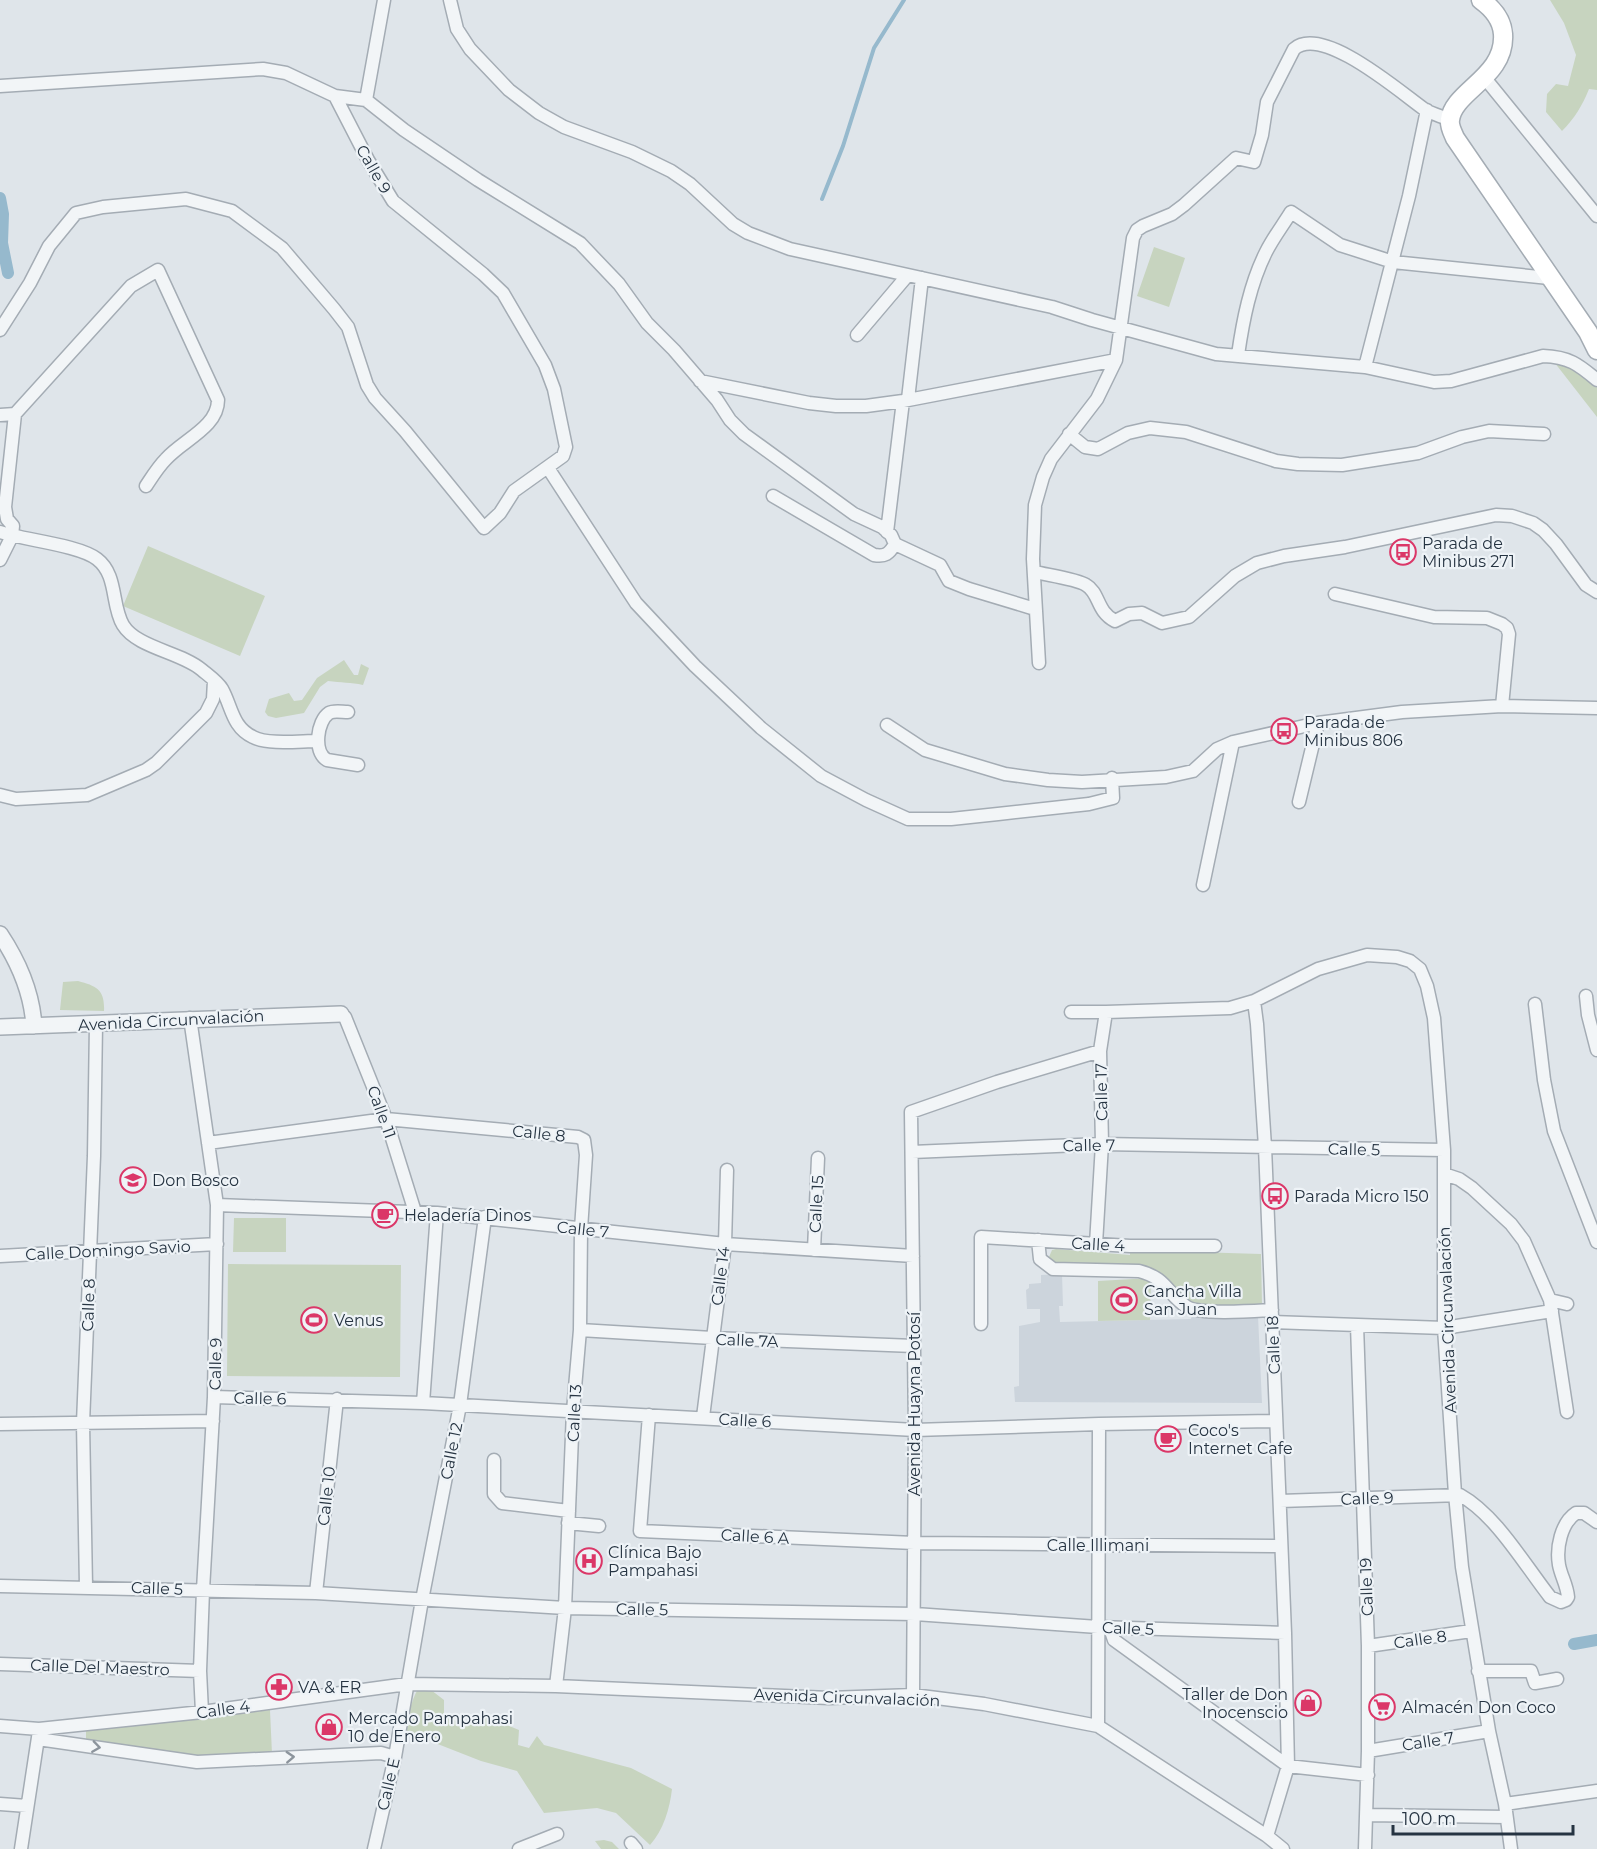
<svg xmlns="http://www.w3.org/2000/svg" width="1597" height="1849" viewBox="0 0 1597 1849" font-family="Montserrat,sans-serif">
<rect width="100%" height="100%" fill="#dfe5ea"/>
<path fill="#ccd4dc" d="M1062,1274l1,32h-4l1,16 131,-3v-3h67l4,87 -247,-1 -1,-15 5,-1v-60l21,-4v-13h-13l-1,-19 3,-2v-4l12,-1v-8z"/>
<path fill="#c7d4bf" d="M1550,0h47v90l-8,-1c-7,17 -14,29 -27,42l-16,-19 1,-18 9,-10 12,2 8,-31 -12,-32z
M1154,247l31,11 -16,49 -32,-11z
M1544,349l25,4 21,20 7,15v29z
M148,546l117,50 -25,60 -117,-50z
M344,660l10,15h4l3,-11 8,4 -6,17c-12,-3 -22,-2 -35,-4l-8,6 -16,26 -28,5 -8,-2 -3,-4 4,-13 20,-6 5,8 8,-1 15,-22z
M78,981c19,5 27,9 26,30l-44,-1 3,-28z
M234,1218h52v34h-53z
M1056,1249l74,6v-5l131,4 1,50 -13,2h-57l-34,-31 -102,-12 -5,-1 -2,-5 3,-7z
M228,1264l173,1 -1,112 -173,-1z
M1151,1278l-1,42 -52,1v-40z
M418,1689l13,1 13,10v17l16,5 27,-5 32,13 -1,15 11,3 8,-12 7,9 87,23 41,21c-2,19 -9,42 -22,56l-34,-32 -19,-5 -53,5 -27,-42 -36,-10 -79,-31c8,-13 8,-28 16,-41z
M270,1710l2,44 -81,3 -105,-15v-11z
M604,1840l8,2 7,7h-18l-6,-8z"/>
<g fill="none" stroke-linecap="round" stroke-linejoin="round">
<path stroke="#96b9cd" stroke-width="4" d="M822,199l21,-53 31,-98 30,-48"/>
<path stroke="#96b9cd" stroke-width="12" d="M0,198l3,16 -1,29 6,30
M1574,1644l23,-4"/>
<g stroke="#a4acb4" stroke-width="15">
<path id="minor" d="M450,0l7,29 13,20 39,41 30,23 25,14 68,25 39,19 19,13 43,40 15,9 42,16 262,58 40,13 124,34 149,13 69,15 17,-1 92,-25c26,1 35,8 54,24
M1484,77l113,139
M0,86l263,-17 23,4 49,23 31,4 38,30 74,50 102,63 39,41 28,39 27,27 43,50 13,20 14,14 110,80 28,13 9,8 4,9 45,21 9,16 20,8 66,20
M366,100l18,-100
M0,330l30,-47 19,-37 27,-33 27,-6 83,-8 46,12 50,37 52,61 14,18 19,58 8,13 30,33 79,97 16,-15 14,-22 49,-35 3,-9 -12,-58 -9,-24 -42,-72 -20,-19 -90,-73 -25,-41 -33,-64
M857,335l50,-59
M1238,355c5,-35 12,-71 28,-103 7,-14 17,-27 25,-40l49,33 53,17 156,16
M1365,367l44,-171 18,-86
M700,381l109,22 27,3h30l37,-5 213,-41
M908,399l14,-121
M0,415l15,-1
M1069,434l16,13 13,2 30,-16 22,-5 36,4 90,29 22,3 44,1 76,-12 44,-16 27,-6 55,3
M548,468l88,135 59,63 66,62 60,48 45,24 42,19h43l47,-5 91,-10 24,-6 -1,-20
M773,496l101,59c11,2 15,-1 21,-11
M0,532c24,8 79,13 97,27 21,16 14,46 26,66 14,23 58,27 79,45 6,5 16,12 20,19 10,18 10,38 31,48 15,8 47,4 64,4
M887,532l16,-131
M0,560l12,-24 1,-10 -6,-7 -2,-12 10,-93 116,-128 27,-16 60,130c0,27 -35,40 -52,59 -8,8 -14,18 -20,27
M1035,572c12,3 42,7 51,13 14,8 10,26 29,36l14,-7 13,-1 20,10 27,-6 46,-41 22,-13 27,-7 61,-9 151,-32 16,1 21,7 10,7 13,14 30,41 11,7
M1335,594l99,23 53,1 15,6 5,4 2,6 -7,72
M1039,663l-6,-104 2,-54 8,-28 8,-18 46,-60 19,-39 17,-122 4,-8 6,-4 29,-12 12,-9 52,-47 18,4 8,-27 5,-33 27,-53c28,-25 106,43 130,60 8,5 17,7 26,11
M348,712c-6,0 -14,-2 -19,1 -12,8 -16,39 -2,47l31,5
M887,725l38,25 80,24 43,6 34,2 84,-5 27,-6 24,-22 16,-7 85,-19 84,-11 100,-6 95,2
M0,795l16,4 71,-4 59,-25 10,-7 50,-50 7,-14 1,-18
M1299,802l19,-79
M1203,885l30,-143
M1586,996l2,19 9,35
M1254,1001l3,23 8,123 20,486 3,133 -21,70
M1535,1004l9,76 10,51 43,111
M1071,1012h35l124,-4 24,-7 64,-32 49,-14 30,2 13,4 10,8 7,17 7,32 10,132v178l11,166 7,73 27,164 16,73 6,45
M341,1014l4,3 41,102 29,93
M190,1018l27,187 -3,192 -11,193 -3,81 2,41
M208,1143l178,-24 192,18 6,3 2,15 -5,74 -1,101 -7,81 -8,197 -9,78
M912,1152l190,-8 342,6
M1444,1174l15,5 13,9 39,36 13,17 26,59 17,112
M217,1205l220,8 288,31 188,12
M1038,1240l2,19 13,10 86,2c28,7 28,23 48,36 14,8 67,4 85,3
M1096,1244l6,-100 -2,-93 6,-39
M814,1250l4,-92
M0,1256l217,-12
M1550,1300l17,4
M1272,1322l172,6 108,-17
M981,1324v-87l149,9h85
M1357,1325l11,321v105l-3,98
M580,1330l132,8 202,8
M214,1397l209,6 492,27 184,-6 177,-3
M423,1403l14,-190
M649,1415l-9,116 274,12 367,3
M703,1417l22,-173 2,-74
M0,1424l213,-3
M494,1460v34l8,9 67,8
M1280,1501l180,-6c36,20 64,69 90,102l11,5 5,-2 2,-3c-1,-12 -7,-21 -9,-32 -3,-17 2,-42 17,-52h8l13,9
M568,1523l31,3
M0,1586l316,7 249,15 350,6 183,13 187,6
M86,1586l-3,-163 11,-267 2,-132
M316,1593l21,-194
M1110,1628l4,12 174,126 80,9
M1368,1646l103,-15
M0,1664l200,7
M1478,1671h53l4,12 22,-4
M913,1695l2,-265 -4,-318 86,-30 103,-31
M0,1726l39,3 163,-17 205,-28 149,2 273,12 84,-3 71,9 114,22 169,110 16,13
M1098,1726l1,-302
M38,1739l159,23 184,-9 14,4
M1368,1751l121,-20
M0,1804l27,2
M1505,1804l92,-13
M1367,1815l139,2
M631,1843l5,6
M21,1849l18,-118
M374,1849l21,-92 27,-157 38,-195 25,-188
M519,1849l38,-15"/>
</g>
<g stroke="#a4acb4" stroke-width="18">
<path id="tertiary" d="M0,934c18,27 32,60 34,92
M0,1027l341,-13"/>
</g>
<g stroke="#a4acb4" stroke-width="21">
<path id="secondary" d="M1481,0c11,8 21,20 22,34 3,43 -50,57 -53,86 -1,6 3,13 5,18l133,194 9,18"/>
</g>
<use href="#minor" stroke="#f2f5f7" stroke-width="12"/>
<use href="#tertiary" stroke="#f2f5f7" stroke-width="15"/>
<use href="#secondary" stroke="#fff" stroke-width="18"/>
</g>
<defs><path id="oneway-chevron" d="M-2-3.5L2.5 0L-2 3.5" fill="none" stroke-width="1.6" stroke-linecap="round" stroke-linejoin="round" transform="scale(1.5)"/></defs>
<g stroke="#8c949c">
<use href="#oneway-chevron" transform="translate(96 1747) rotate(8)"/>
<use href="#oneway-chevron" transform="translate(290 1757) rotate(-3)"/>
</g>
<defs>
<g id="bus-ring" transform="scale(1.35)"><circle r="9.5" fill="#eef3f7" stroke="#db3768" stroke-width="1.5"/><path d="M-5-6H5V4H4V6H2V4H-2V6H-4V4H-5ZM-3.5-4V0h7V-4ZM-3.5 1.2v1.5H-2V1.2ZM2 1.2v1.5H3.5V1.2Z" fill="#db3768"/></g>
<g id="school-ring" transform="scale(1.35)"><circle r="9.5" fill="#eef3f7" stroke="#db3768" stroke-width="1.5"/><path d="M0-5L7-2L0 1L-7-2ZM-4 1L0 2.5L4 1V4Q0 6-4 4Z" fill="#db3768"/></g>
<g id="cafe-ring" transform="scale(1.35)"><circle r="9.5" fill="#eef3f7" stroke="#db3768" stroke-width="1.5"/><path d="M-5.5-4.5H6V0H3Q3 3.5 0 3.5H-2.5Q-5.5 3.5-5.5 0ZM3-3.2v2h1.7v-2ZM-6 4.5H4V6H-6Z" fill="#db3768"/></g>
<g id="stadium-ring" transform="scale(1.35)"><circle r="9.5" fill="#eef3f7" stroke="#db3768" stroke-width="1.5"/><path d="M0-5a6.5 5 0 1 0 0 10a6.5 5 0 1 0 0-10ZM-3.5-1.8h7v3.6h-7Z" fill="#db3768"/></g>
<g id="hospital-ring" transform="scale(1.35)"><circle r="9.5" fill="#eef3f7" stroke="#db3768" stroke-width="1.5"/><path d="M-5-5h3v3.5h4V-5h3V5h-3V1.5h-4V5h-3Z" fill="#db3768"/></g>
<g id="pharmacy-ring" transform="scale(1.35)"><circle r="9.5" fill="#eef3f7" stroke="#db3768" stroke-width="1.5"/><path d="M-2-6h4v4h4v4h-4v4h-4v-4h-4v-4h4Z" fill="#db3768"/></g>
<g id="shop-ring" transform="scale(1.35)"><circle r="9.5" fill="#eef3f7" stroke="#db3768" stroke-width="1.5"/><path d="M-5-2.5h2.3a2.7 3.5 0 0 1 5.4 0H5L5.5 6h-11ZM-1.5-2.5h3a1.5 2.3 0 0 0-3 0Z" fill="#db3768"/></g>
<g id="supermarket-ring" transform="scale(1.35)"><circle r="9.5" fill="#eef3f7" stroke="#db3768" stroke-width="1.5"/><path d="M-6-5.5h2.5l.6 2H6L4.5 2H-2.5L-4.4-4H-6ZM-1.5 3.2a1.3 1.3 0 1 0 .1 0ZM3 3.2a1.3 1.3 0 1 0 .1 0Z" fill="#db3768"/></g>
</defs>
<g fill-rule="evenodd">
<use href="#bus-ring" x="1403" y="552"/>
<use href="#bus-ring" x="1284" y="731"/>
<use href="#school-ring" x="133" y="1180"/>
<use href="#bus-ring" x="1275" y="1196"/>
<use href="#cafe-ring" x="385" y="1215"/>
<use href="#stadium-ring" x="1124" y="1300"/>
<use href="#stadium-ring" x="314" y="1320"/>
<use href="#cafe-ring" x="1168" y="1439"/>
<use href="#hospital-ring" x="589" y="1561"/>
<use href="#pharmacy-ring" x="279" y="1687"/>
<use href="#shop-ring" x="1308" y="1703"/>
<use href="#supermarket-ring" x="1382" y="1707"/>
<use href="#shop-ring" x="329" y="1727"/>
</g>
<g text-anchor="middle" stroke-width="4.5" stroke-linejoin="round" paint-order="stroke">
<g font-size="16" fill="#263442" stroke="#eef3f7">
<text transform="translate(374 169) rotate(60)" y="6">Calle 9</text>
<text transform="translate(171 1020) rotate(-3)" y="6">Avenida Circunvalación</text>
<text transform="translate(1101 1092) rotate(-91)" y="6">Calle 17</text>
<text transform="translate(382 1112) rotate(70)" y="6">Calle 11</text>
<text transform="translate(539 1133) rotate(6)" y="6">Calle 8</text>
<text transform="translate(1089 1145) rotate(-1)" y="6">Calle 7</text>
<text transform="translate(1354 1149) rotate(1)" y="6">Calle 5</text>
<text transform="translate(816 1204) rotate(-87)" y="6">Calle 15</text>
<text transform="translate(583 1229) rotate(6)" y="6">Calle 7</text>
<text transform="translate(1098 1244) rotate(3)" y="6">Calle 4</text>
<text transform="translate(108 1250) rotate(-3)" y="6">Calle Domingo Savio</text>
<text transform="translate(720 1276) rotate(-83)" y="6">Calle 14</text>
<text transform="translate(88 1305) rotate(-88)" y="6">Calle 8</text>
<text transform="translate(1447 1320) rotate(-92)" y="6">Avenida Circunvalación</text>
<text transform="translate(747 1340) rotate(2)" y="6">Calle 7A</text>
<text transform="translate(1273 1345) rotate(-92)" y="6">Calle 18</text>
<text transform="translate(215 1364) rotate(-89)" y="6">Calle 9</text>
<text transform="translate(260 1398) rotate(1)" y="6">Calle 6</text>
<text transform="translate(914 1404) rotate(-90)" y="6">Avenida Huayna Potosí</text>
<text transform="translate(574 1413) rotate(-87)" y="6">Calle 13</text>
<text transform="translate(745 1420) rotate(3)" y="6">Calle 6</text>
<text transform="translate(451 1451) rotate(-79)" y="6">Calle 12</text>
<text transform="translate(326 1496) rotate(-84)" y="6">Calle 10</text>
<text transform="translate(1367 1498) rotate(-2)" y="6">Calle 9</text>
<text transform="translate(755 1536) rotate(3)" y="6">Calle 6 A</text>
<text x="1098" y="1551">Calle Illimani</text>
<text transform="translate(1366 1587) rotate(-92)" y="6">Calle 19</text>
<text transform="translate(157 1588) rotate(2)" y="6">Calle 5</text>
<text transform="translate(642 1609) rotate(1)" y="6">Calle 5</text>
<text transform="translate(1128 1628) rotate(2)" y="6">Calle 5</text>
<text transform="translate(1420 1639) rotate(-8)" y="6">Calle 8</text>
<text transform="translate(100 1667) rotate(2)" y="6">Calle Del Maestro</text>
<text transform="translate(847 1697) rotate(2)" y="6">Avenida Circunvalación</text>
<text transform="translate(223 1709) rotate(-8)" y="6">Calle 4</text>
<text transform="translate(1428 1741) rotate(-9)" y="6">Calle 7</text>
<text transform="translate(388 1784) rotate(-77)" y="6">Calle E</text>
</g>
<g font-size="16" fill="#263442" stroke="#eef3f7" text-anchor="start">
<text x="1422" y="549">Parada de<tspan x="1422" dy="18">Minibus 271</tspan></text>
<text x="1304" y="728">Parada de<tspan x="1304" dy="18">Minibus 806</tspan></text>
<text x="152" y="1186">Don Bosco</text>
<text x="1294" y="1202">Parada Micro 150</text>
<text x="404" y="1221">Heladería Dinos</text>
<text x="1144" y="1297">Cancha Villa<tspan x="1144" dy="18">San Juan</tspan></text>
<text x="334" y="1326">Venus</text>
<text x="1188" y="1436">Coco's<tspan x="1188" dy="18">Internet Cafe</tspan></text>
<text x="608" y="1558">Clínica Bajo<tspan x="608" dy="18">Pampahasi</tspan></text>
<text x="298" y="1693">VA &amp; ER</text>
<text x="1288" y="1700" text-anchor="end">Taller de Don<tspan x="1288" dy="18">Inocenscio</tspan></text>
<text x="1402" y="1713">Almacén Don Coco</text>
<text x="348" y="1724">Mercado Pampahasi<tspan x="348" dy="18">10 de Enero</tspan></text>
</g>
</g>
<path d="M1393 1825v9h180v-9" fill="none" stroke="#263442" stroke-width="3"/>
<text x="1402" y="1825" font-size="18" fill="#263442" stroke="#eef3f7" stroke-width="4.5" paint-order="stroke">100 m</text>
</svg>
